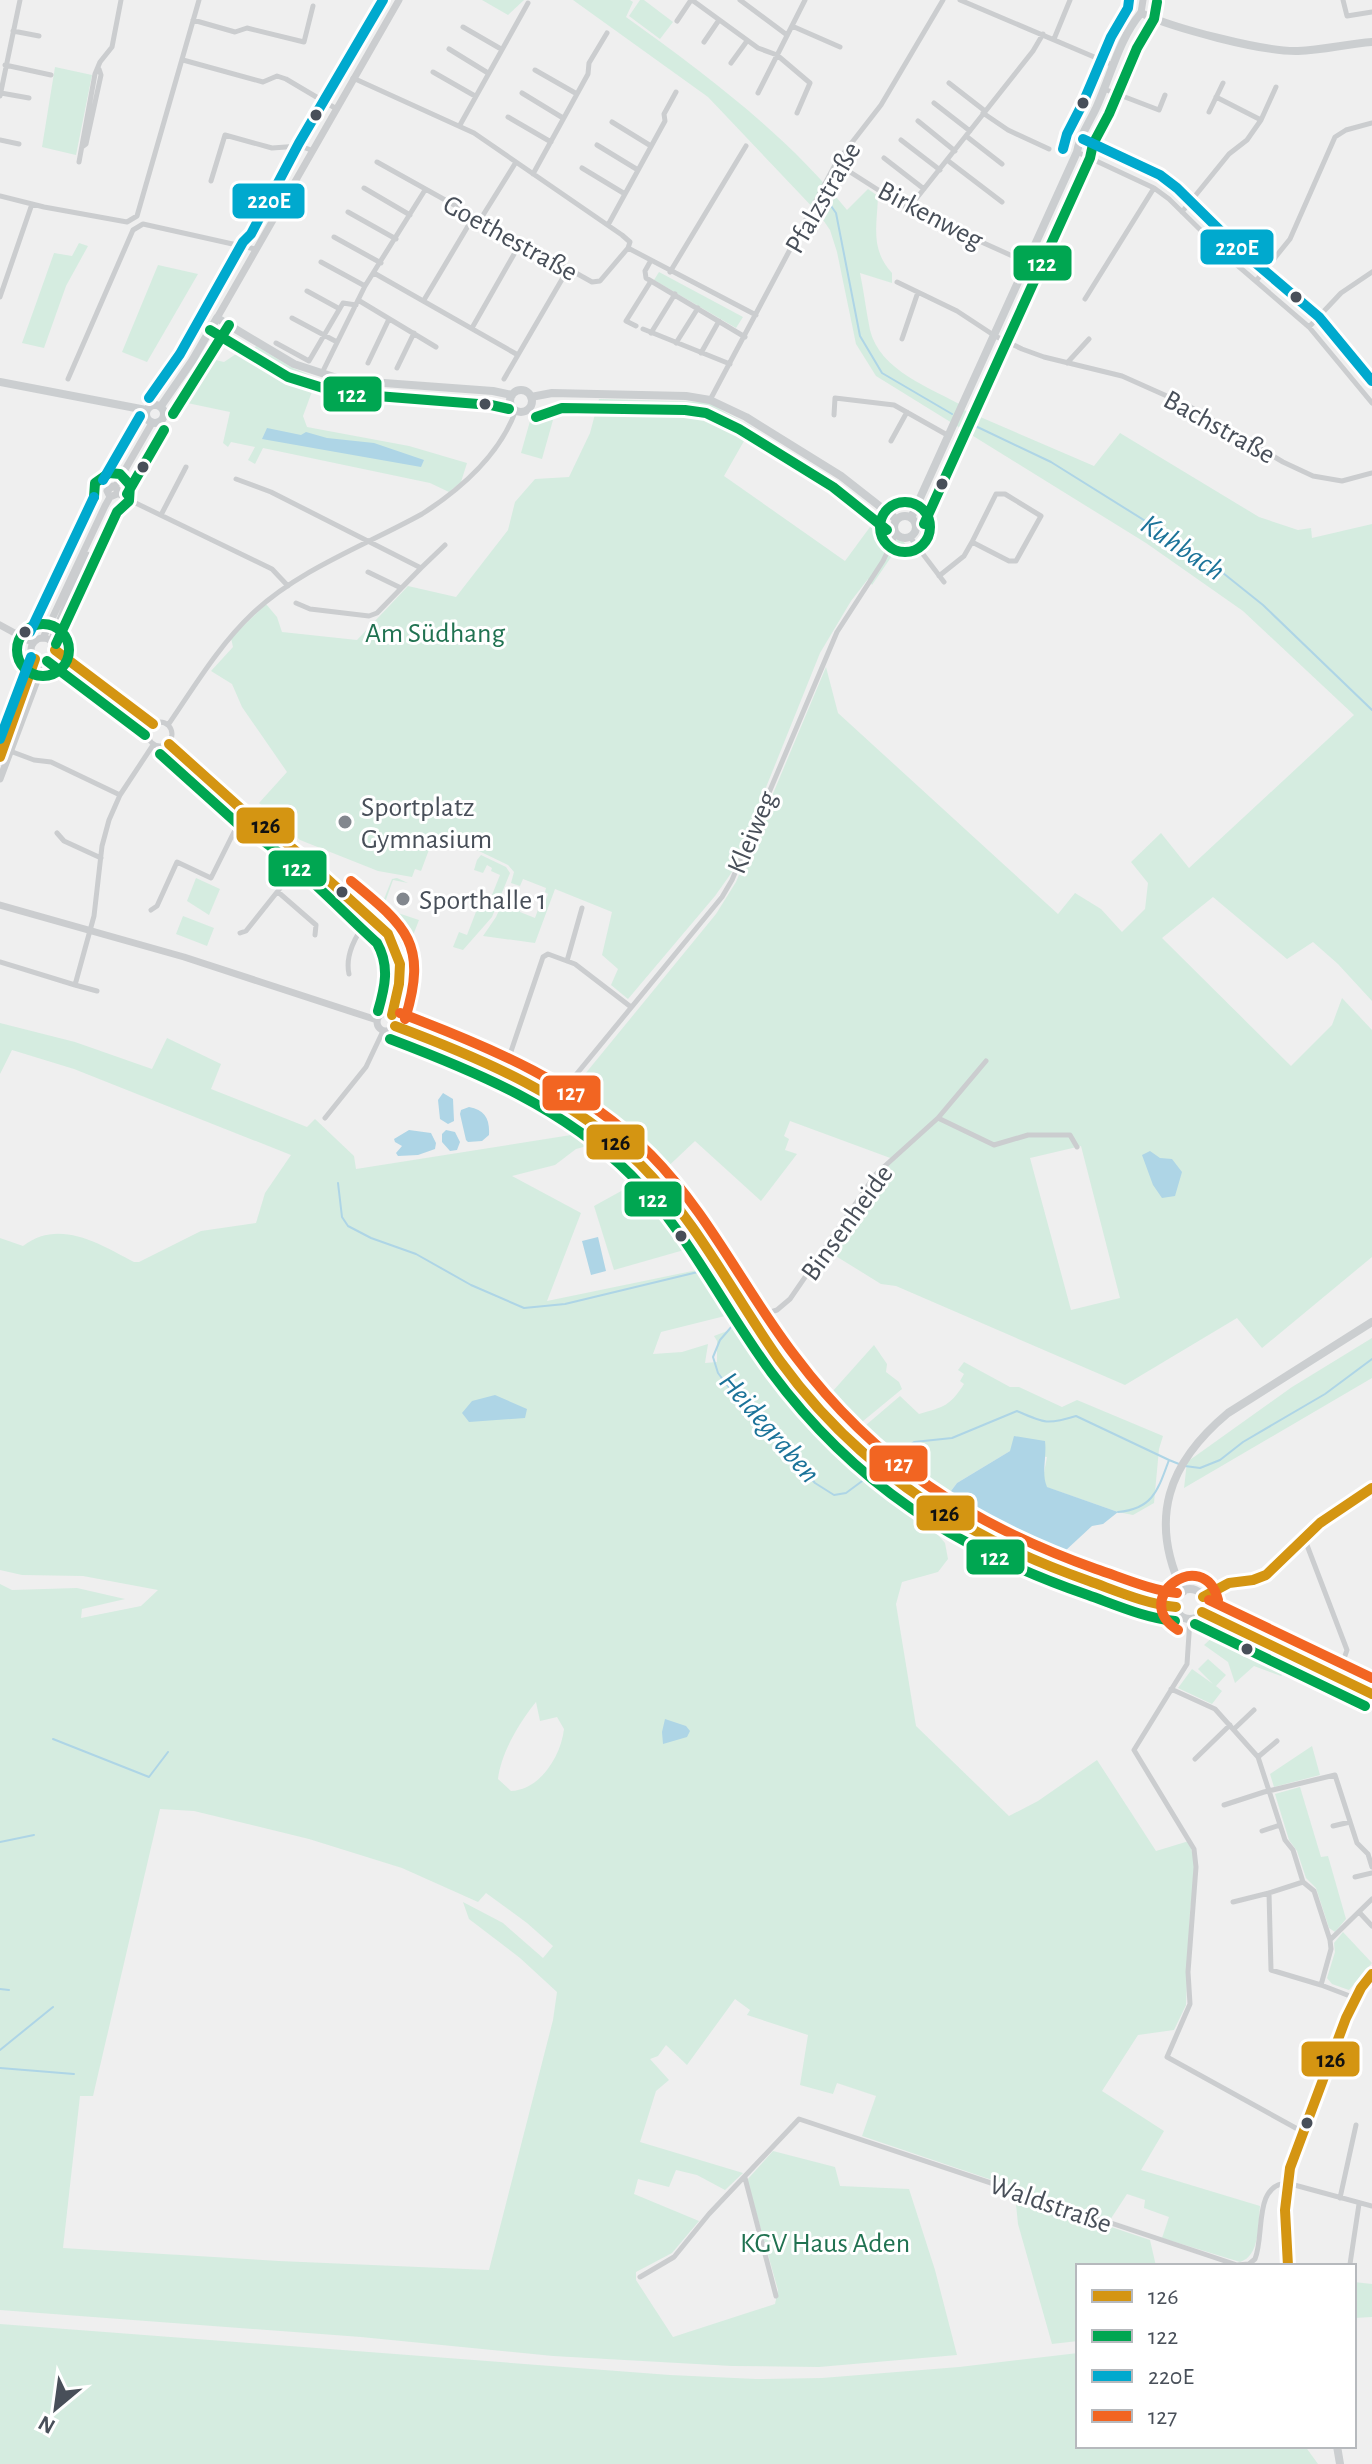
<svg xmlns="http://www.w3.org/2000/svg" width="1372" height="2464" viewBox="0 0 1372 2464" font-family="'Alegreya Sans',sans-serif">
<rect width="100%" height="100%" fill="#efefef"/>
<path fill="#d5ece0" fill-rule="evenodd" d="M482,0h42l-16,15z
M573,0h57l3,2 -7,15c79,57 159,116 221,193l21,-21 10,7c-1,30 -8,53 14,77v10l-32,-10c4,19 6,38 10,57 10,41 61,58 95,77l-1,3 130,56 26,-33 139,84 39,13 13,-2 1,10 60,-14v477l-34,-37 -25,-22 -26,17 -74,-62 -51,41 129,128 41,-41 10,-27 30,32v227l-110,91 -25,-30 -112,67 -229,-99 -15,-2 -55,-34 47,-69 20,-22 -103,-38 -6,15 5,3 -4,11 12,4 -36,47 -66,-60 -36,34 -33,-37 -52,-42 2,-11 140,-171 20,-32 90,-215 12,46 220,201 17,-21 26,16 21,23 23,-23 3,-26 -17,-21 30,-29 28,35 165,-153 -111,-104 -97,-68 -270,-167 -20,-32 -19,-92 -7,-22 -11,-16 -111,-117zM1081,1146l39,152 -49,12 -41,-152z
M640,0h4l29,22 -13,17 -31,-23z
M55,67l37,8 -16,80 -34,-8z
M79,243l9,3 -22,40 -22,62 -22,-5 32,-90 18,3z
M158,265l40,9 -51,88 -25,-10z
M659,272l84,45 -7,11 -82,-48z
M256,346l37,22 24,10 -14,38 4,11 102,19 58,17 -6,19 -12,10 -19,-9 -167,-35 -8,16 -7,-4 7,-13 -24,-5 -3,5 -5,-4 7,-31 -57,-12 26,-44 25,6 12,-8 11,4z
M599,399l108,3 45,25 -28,49 121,85 36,-49 28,37 -13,1 -24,35 -4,-6 -17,22 -31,52 -88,219 -17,24 -87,103 -17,-14 7,-16 -16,-14 10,-43 -57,-23 -20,54 -52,-7 13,-19 13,-29 6,3 -4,13 8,-1 1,9 15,6 4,-11 4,1 5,-14 -3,-2 1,-4 -23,-9 -3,7 -9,-3 3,-11 -6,-7 -54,-26 -7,4 -7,-2 1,-5 -5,-2 -4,2 -3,7 -28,-9v2l29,11 -9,24 -6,-2 -3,8 -34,-6 -78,-31 -41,-37 28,-31 -45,-65 -10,-23 -21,-13 22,-24 -2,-9 35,-34 11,13 5,15 75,8 51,-54 48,11 52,-67 7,-28 20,-23 34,-2 21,-44z
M532,414l21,6 -11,39 -21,-6z
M481,855l25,12 4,6 -18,44 -29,33 -10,-3 6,-15 8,3 12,-31 1,5 6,1 14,-35 -9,-4 1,-3 -5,-3 -4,8 -9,-3 3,-10z
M196,878l24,11 -11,26 -22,-14z
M397,878l11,5 -15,-3 -10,28 36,12 -7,18 -10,7 -24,-31 14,-35z
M183,916l31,12 -7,18 -31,-12z
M0,1023l75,19 77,27 15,-31 54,26 -10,25 96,38 8,-8 39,37 2,13 234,-37 6,7 -5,6 -15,4 -21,16 -43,11 69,37 -34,88 155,-32 25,37 2,9 -68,17 -8,22 29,-2 26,-8 -3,19 12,-1v-21l-3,-5 29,-11 7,3c52,77 102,134 179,187l-3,6 19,22 3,16 -10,13 -36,10 -6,22 20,122 93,90 29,-15 59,-41 59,91 33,-10 7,26 -6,44 -4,94 -12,25 -36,5 -36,56 62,40 -23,39 119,36c-2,19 0,50 -20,56l-78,-24 7,-21 -25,-9 1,-8 -18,-6 -17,26 -248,-84 14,-40 -39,-13 -4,11 -33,-9 8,-50 -61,-20 3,-5 -15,-11 -48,66 -21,-20 -8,11 -8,3 19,21 -13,11 -16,51 103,31 -18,17 -28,-15 -21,-5 -7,17 -31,-8 -4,15 65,27 -27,32 -36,19v8l37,57 102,-33 3,-14 -31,-110 26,-29 62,16 5,19 69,3 26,81 22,85 -138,12 -87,-1 -179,-10 -192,-19 -361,-27v-726l12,6 65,-2 48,11 -43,10 -1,9 60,-12 17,-16 -75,-14 -61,-1 -22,-5v-332l23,8c36,-28 77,-2 111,16h5l62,-31 55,-8 9,-30 26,-38 -217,-86 -62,-19 -12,24zM536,1702l4,19 17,-4 7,12c-3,27 -24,61 -53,62l-13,-12c3,-26 22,-58 38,-77zM160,1809l34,2 115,28 93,29 76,34 8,-9 41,30 26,23 -10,12 -40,-35 -40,-21 6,17 51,39 37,34 -4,28 -64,250 -210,-9 -216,-13 17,-152h13z
M643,1179l55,67 -84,24 -20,-64z
M1372,1338v40l-188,110 3,-26 105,-75z
M874,1345l13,19 -1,8 13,10 3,7 -51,42 -27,-30z
M964,1362l46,25h9l43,20 15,-7 86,36 -4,13 -5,54 -21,12 -15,-3 -72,-25 -3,-9 4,-21 -37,-6 -53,32 -12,16 4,9 -67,-43 -26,-25 6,-5 -3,-4 41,-35 19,18c25,-7 31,-8 45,-30l-4,-3 4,-7 -6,-4z
M1217,1633l24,13 25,4 32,13 -17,13 -27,-10 -19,17 -7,-21 -24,-17z
M1208,1659l18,16 -10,11 6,5 -10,13 -34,-16 14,-19 21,15 -15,-15z
M1312,1746l8,29 -46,12 -4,-13z
M1300,1787l21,70 7,-1 18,63 -11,13 -6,-4 -13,-40 -10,-10 -9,-27 -8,-11 -14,-46z
M1343,1932l29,31 -23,27 -17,-6 -5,-6 8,-26 -1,-9z
M1015,2195l135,45 6,26h-78v75l-26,3 -34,-120z
M1354,2282l18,2v33l-18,1z
M0,2324l670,51 86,4 66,-1 137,-11 119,-14v93h227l13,18h-1318z"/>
<path fill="#aed5e6" d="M267,428l34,7 5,-3 21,6 47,5 50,17 -3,7 -159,-28z
M443,1093l10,6 1,22 -6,3 -8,-5 -2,-19z
M469,1107c16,3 21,12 20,28l-7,6 -14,1 -2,-2 -6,-26 1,-4z
M409,1130l22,3 5,10 -1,6 -17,6 -20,1 -2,-3 6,-7 -7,-4 -1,-3z
M446,1130l9,2 5,10 -3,8 -7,1 -8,-9v-8z
M1150,1151l10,7 12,1 10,13 -7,24 -13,2 -9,-13 -11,-30z
M598,1237l8,34 -15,4 -9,-34z
M495,1395l32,14 -2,9 -56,4 -7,-9 10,-12z
M1014,1436l31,5c2,16 -4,32 2,46l71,25 -15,12 -11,2 -27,25 -16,4 -33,-10 -67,-37 -4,-9 12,-16 53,-32z
M665,1719l21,7 4,5 -3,6 -24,7 -1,-12z"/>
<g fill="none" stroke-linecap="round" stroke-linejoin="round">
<path stroke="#aed5e6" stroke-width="2" d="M824,196l12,17 24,123 22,37 70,41
M967,422l84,40 152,95 60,48 109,105
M338,1183l4,34 6,9 23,12 45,16 55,31 53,23 41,-4 137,-33 9,2 20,35 1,6
M733,1325l-13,15 -7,17 5,16 15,20 19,18 63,72 19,12 12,-2 31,-23
M1185,1466l15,2 20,-8 23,-18 82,-48 47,-35
M882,1467l32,-25 38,-4 65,-27c27,12 30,14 59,5l93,44
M1118,1512c35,-3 40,-22 51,-52l10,4
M53,1739l96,38 19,-25
M0,1842l34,-7
M0,1989l9,1
M0,2050l53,-43
M0,2068l74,6"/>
<path stroke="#cbcdcf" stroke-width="5" d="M692,0l66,48 19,7 33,28 -13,30
M740,0l47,35
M960,0l153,65
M1343,0l4,16 25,-4
M193,20l42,12 12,-4 57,14 9,-36
M677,21l14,-21
M792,26l48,21
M463,27l38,22
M13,31l26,5
M1054,39l16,-39
M704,42l15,-22
M449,49l39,24
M183,60l80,22 14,-6 9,3 49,29
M731,63l16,-22
M5,65l46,10
M535,70l42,24
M433,72l42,24
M353,78l121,55 148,102 8,7 -2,6
M949,83l36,28
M1104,89l55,21 6,-15
M1,93l28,5
M522,93l41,25
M758,93l47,-93
M0,96l20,-96
M1216,97l45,23
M934,103l36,28
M1209,112l14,-29
M983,113l25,17 41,19
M508,117l43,25
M918,121l37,30
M612,122l39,24
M460,125l68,-122
M966,136l36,28
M0,140l19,4
M901,140l39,30
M597,145l41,25
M82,147l4,-3 15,-69 -2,-6
M1077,152l77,36 15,11 61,60 79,68 63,76
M884,158l40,31
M947,160l55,42
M79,162l16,-88 5,-12 12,-15 9,-47
M377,162l215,120 8,-1 28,-33 128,67
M836,163l72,46 118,53
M582,168l43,26
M533,174l55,-100 1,-11 18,-30
M211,181l14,-46 47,13 28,-2 11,4
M364,188l46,27
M0,196l44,11 83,15 10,-6 62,-216
M908,209l125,-158 10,-17
M348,212l48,27
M1182,212l47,-58 18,-14 14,-20 15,-33
M480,220l36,-58
M608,225l57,-104 -1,-7 12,-22
M334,237l47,26
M321,262l44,24
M650,262l-5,9 1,7 99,59
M670,272l76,-126
M374,273l144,82
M1256,281l34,-42 45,-102 11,-7 26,-7
M897,282l60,29 38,25 27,13 22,8 78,19 65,29 96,57 30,14 29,5 30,-8
M307,291l31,17
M0,297l32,-93
M1085,299l69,-111
M358,300l78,47
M424,300l50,-84
M292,318l45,24
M636,326l-10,-5 25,-40
M1309,327l32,-34 31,-21
M472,328l49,-86
M643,329l87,35
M651,333l24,-39
M902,339l16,-47
M276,343l33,18 34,-58 13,2
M676,343l22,-35
M701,353l18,-32
M368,363l21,-44
M1067,363l22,-24
M397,368l17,-35
M322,373l43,-87 60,-96
M68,379l65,-149 10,-6 112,25
M504,379l64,-110
M710,400l126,-237 45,-58 62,-105
M834,415l1,-17 59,7 55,31
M891,441l16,-29
M236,479l35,13 150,76 -44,45 -8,3 -59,-7 -14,-6
M117,494l155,75 16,17
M161,515l25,-48
M910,537l34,45
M421,568l24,-23
M368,572l33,16
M939,576l25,-20 8,-14 37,19h7l25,-45 -36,-22h-9l-24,48
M55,650l98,74
M51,659l34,20 64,49
M148 734a12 12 0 1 1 24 0a12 12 0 1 1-24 0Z
M168,725c26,-38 51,-80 85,-112 47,-44 113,-68 169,-99 39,-25 78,-60 94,-104
M169,744l214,194c19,26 14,46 2,75
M10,751l24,9 17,2 69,33
M251,816l7,3 130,115c19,28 12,51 4,81
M57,833l7,8 37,17
M278,892l38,33 -1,10
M151,910l6,-4 20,-44 34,16 26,-52 11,-11
M240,933l6,-2 55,-69
M567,961l15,-53
M0,962l75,23
M349,974c-4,-18 6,-39 19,-53
M97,991l-22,-6 19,-69 8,-70 7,-26 11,-25 33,-50
M505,1069l38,-112 5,-3 27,10 56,43
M556,1099l166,-202 10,-17 105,-248 46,-71 13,-27
M325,1118l41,-51 17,-36
M938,1118l56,27 34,-10h42l7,12
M751,1318l26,-8 13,-11 86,-125 62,-56 48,-57
M1305,1540l42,110 -9,26
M1203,1597l26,-14 24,-3 13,-5 54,-52 52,-35
M1190,1619l-3,45 -53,86 60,99 2,18 -8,105 2,32 -23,53 136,75
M1171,1689l44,20 43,48 27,83 8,10 10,32 11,9 16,49 1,9 -10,36 -50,-15 -2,-77 34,-11
M1234,1729l20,-19
M1258,1757l19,-16
M1195,1759l35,-34
M1224,1805l40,-13 71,-17 22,68 11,11 4,13
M1333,1826l17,-4
M1262,1831l18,-6
M1355,1877l17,-4
M1233,1902l36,-9
M1359,1912l13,14
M1330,1940l42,-41
M1321,1985l34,13
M745,2178l31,118
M1340,2198l16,-73
M1350,2264l9,-60
M640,2277l34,-20 35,-43 90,-95 438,146 12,-1 6,-5c10,-24 -2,-74 32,-76l85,23"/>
<path stroke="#cbcdcf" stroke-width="7" d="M1141,13l2,-13
M217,318l182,-318
M115,487l37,-64
M0,625l33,18
M43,638l62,-132 5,-9 7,-3v-5l-4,-3 -6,5 3,6
M31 650a12 12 0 1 1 24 0a12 12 0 1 1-24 0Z
M51,641l36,-86
M0,757l35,-98
M0,779l44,-117
M0,905l184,52 193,63
M377 1022a9 9 0 1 1 18 0a9 9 0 1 1-18 0Z
M395,1026c89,33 176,69 245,138 46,46 77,103 113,157 78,119 158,190 291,243 24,10 49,18 74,27 19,6 38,15 58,16
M1202,1612c54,33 116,50 170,82"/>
<path stroke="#cbced0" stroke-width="8" d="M0,382l146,28
M510 401a11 11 0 1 1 22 0a11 11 0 1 1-22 0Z
M531,397l21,-4 134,3 24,4 36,17 95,59 55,43
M146 414a9 9 0 1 1 18 0a9 9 0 1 1-18 0Z
M161,406l31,-45 25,-43 77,46 49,16 150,11 19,4
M894 527a11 11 0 1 1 22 0a11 11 0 1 1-22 0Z
M911,518l166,-366c3,-18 13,-30 20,-46 14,-31 22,-67 44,-93 32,15 122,39 157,38 25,-1 49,-7 74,-9
M1175 1604a15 15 0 1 1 30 0a15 15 0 1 1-30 0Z
M1183,1592c-35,-73 -15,-129 45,-179l144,-91
M1288,2266l-3,-56 5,-42 56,-150 15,-30 11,-14
M1337,2446l3,18"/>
<g stroke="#fff" stroke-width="16">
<path id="bus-1" d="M55,650l98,74
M169,744l79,71 10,4 46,39 84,76 12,30 -1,20 -7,31
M0,757l35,-98
M395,1026c88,33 177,71 245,138 57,57 94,132 140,197 78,108 185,177 309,220 28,10 57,23 87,26
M1203,1597l26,-14 24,-3 13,-5 54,-52 52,-35
M1202,1612l170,82
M1288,2266l-3,-56 5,-42 56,-150 15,-30 11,-14"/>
</g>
<g stroke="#fff" stroke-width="16">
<path id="bus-2" d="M210,330l78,47 51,16 152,12 18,4
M173,414l56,-89
M536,417l26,-9 123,2 21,3 33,16 94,58 54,43
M127,494l37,-64
M880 527a25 25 0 1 1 50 0a25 25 0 1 1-50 0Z
M924,524l166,-366 3,-14 16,-30 28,-66 17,-29 3,-17
M17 650a26 26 0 1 1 52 0a26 26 0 1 1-52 0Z
M56,644l61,-132 12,-11 1,-16 -10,-11 -11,-1 -14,10 -1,14
M47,661l98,74
M160,754l79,71c51,30 94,78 138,118 13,23 8,44 1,68
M390,1039c87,33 174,69 241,136 57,57 92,132 140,197 83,112 186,178 317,223 28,10 57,23 87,26
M1195,1624l170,82"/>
</g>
<g stroke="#fff" stroke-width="16">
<path id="bus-3" d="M1083,139l77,36 17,13 62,61 80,68 53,64
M1063,149l4,-15 16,-31 28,-66 17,-29 1,-8
M149,398l31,-44 63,-112 8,-8 48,-91 84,-143
M103,480l37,-64
M30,632l64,-135
M0,739l31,-82"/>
</g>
<g stroke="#fff" stroke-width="16">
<path id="bus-4" d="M351,881c56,46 77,63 54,138
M400,1013c90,34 181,72 251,142 58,59 94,136 144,201 80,107 177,169 301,213 27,9 54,21 81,24
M1209,1600l163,78
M1178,1630c-50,-31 26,-86 40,-30"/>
</g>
<use href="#bus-1" stroke="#d49512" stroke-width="10"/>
<use href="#bus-2" stroke="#00a651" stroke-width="10"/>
<use href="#bus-3" stroke="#00a9ce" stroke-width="10"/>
<use href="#bus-4" stroke="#f26522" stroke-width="10"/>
</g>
<g fill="#484f59" stroke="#fff" stroke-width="3">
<circle cx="1083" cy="103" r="7"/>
<circle cx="316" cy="115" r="7"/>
<circle cx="1296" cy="297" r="7"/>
<circle cx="485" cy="404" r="7"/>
<circle cx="143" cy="467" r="7"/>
<circle cx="942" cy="484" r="7"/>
<circle cx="25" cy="632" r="7"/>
<circle cx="342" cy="892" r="7"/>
<circle cx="681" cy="1236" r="7"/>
<circle cx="1247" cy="1649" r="7"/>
<circle cx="1307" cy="2123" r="7"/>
</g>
<g fill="#82878e" stroke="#fff" stroke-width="3">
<circle cx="345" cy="822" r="8"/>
<circle cx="403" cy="899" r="8"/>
</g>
<g text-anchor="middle" stroke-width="6" stroke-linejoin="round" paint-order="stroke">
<g font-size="28" fill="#484f59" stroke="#fff">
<text transform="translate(822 197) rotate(-60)" y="10">Pfalzstraße</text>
<text transform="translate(931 214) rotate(28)" y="10">Birkenweg</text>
<text transform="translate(511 237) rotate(29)" y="10">Goethestraße</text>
<text transform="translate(1220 426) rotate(29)" y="10">Bachstraße</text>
<text transform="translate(751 832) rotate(-67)" y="10">Kleiweg</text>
<text transform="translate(846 1222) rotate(-54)" y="10">Binsenheide</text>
<text transform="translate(1051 2203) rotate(19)" y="10">Waldstraße</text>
</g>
<g font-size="28" fill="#207251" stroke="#fff">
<text x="435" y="642">Am Südhang</text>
<text x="825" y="2252">KGV Haus Aden</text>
</g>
<g font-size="28" fill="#484f59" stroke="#fff" text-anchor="start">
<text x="361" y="816">Sportplatz<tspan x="361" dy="32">Gymnasium</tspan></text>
<text x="419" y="909">Sporthalle 1</text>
</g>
<g font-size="30" font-style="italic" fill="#1b7399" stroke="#fff">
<text transform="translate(1183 547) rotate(34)" y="10">Kuhbach</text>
<text transform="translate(770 1427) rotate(49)" y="10">Heidegraben</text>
</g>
</g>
<g stroke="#fff" stroke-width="3">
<rect x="231" y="182" width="75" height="38" rx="8" fill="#00a9ce"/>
<rect x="1199" y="228" width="76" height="38" rx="8" fill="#00a9ce"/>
<rect x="1012" y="244" width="61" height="38" rx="8" fill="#00a651"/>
<rect x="322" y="375" width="61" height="38" rx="8" fill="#00a651"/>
<rect x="235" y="806" width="61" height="39" rx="8" fill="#d49512"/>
<rect x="267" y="849" width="61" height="39" rx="8" fill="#00a651"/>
<rect x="541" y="1074" width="61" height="38" rx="8" fill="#f26522"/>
<rect x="585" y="1123" width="61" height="38" rx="8" fill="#d49512"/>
<rect x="623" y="1180" width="60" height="38" rx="8" fill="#00a651"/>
<rect x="868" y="1444" width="61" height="39" rx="8" fill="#f26522"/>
<rect x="915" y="1494" width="61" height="38" rx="8" fill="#d49512"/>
<rect x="965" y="1538" width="61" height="38" rx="8" fill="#00a651"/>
<rect x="1300" y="2040" width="61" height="38" rx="8" fill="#d49512"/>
</g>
<g font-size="22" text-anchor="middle" font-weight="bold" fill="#fff">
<text x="269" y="208">220E</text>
<text x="1237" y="255">220E</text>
<text x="1042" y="271">122</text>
<text x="352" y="402">122</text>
<text x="297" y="876">122</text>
<text x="571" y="1100">127</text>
<text x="653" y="1207">122</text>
<text x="899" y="1471">127</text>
<text x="995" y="1565">122</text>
</g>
<g font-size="22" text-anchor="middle" font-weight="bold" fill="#111">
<text x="266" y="833">126</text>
<text x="616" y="1150">126</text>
<text x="945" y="1521">126</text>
<text x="1331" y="2067">126</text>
</g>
<rect x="1076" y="2264" width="280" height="184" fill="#ffffff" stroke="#b6b9bd" stroke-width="2"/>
<rect x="1092" y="2290" width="40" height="12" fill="#d49512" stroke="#b6b9bd" stroke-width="2"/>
<text x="1148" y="2304" font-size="24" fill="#484f59">126</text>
<rect x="1092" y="2330" width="40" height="12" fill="#00a651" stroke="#b6b9bd" stroke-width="2"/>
<text x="1148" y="2344" font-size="24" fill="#484f59">122</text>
<rect x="1092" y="2370" width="40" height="12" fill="#00a9ce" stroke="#b6b9bd" stroke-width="2"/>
<text x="1148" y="2384" font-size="24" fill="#484f59">220E</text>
<rect x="1092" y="2410" width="40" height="12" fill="#f26522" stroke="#b6b9bd" stroke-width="2"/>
<text x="1148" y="2424" font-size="24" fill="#484f59">127</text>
<g transform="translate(56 2408) rotate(209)" stroke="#ffffff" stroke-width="6" paint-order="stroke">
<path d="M0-6L14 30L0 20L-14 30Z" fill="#484f59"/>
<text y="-12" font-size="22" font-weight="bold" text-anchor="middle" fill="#484f59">N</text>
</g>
</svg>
